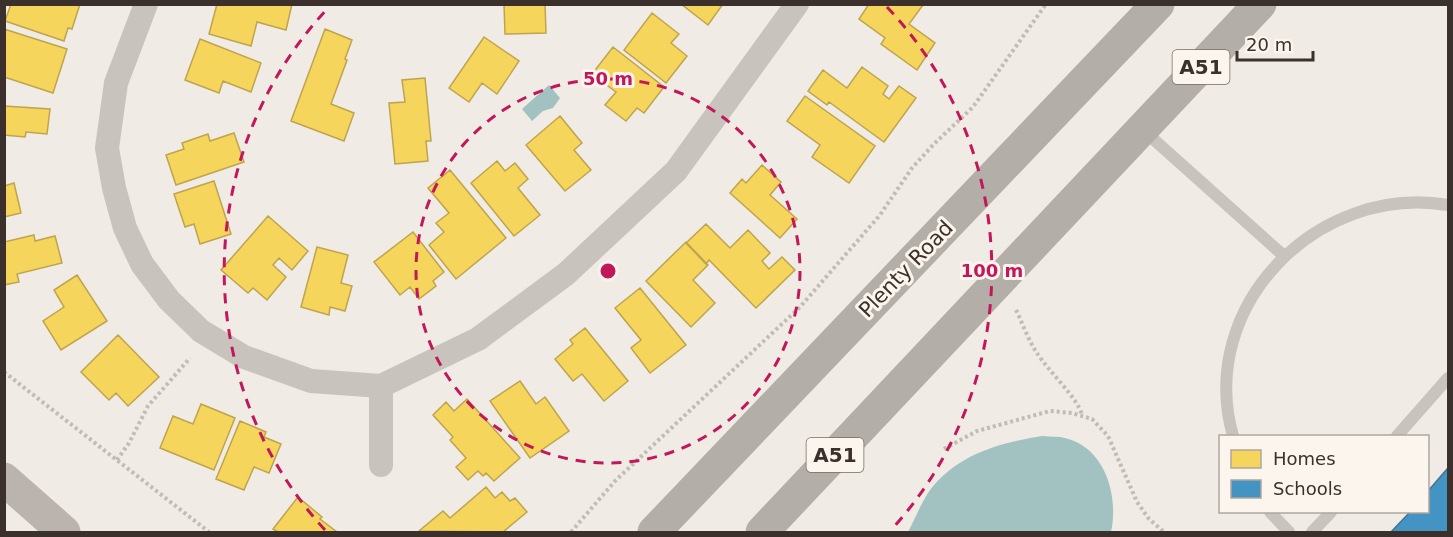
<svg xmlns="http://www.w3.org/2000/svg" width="1453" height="537" viewBox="0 0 1453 537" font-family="'DejaVu Sans',sans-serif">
<rect width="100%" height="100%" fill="#f0ebe5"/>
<path fill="#a1c2c1" d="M549,85l11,13 -7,10 -10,3 -11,10 -10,-12z
M1042,436c7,1 16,0 23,2 40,9 54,58 46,94h-203c7,-13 13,-29 22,-42 28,-36 70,-47 112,-54z"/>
<path fill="#f6d55c" stroke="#bea44d" stroke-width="1.5" d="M11,4h69l-8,25 -4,-1 -4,13 -59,-20z
M217,4h75l-6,26 -29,-8 -6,24 -42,-12z
M504,4h41l1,29 -41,1z
M681,4h42l-15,21z
M869,4l54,1 -14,19 26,19 -18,27 -36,-26 4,-6 -26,-19z
M652,13l27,21 -8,9 16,13 -21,27 -42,-33z
M4,29l63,20 -14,44 -49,-16z
M325,29l27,11 -7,19 2,1 -16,44 23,9 -10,28 -53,-20z
M484,37l35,24 -22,33 -15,-11 -13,19 -20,-14z
M200,39l61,24 -10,29 -28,-11 -4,12 -34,-13z
M613,47l51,40 -20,26 -7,-5 -11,13 -21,-16 11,-13 -24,-18z
M862,67l26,19 -5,8 6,5 10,-13 17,12 -32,44 -55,-40 -2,3 -19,-14 15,-21 24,18z
M425,78l6,63h-5l2,20 -33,3 -6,-61 16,-1 -3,-22z
M805,96l70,50 -26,37 -37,-26 8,-12 -33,-24z
M4,106l46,3 -3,25 -21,-2 -1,5 -21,-2z
M560,116l22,27 -8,7 17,20 -26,21 -39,-46z
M234,133l10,29 -68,23 -10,-30 18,-6 -2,-6 26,-9 2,7z
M497,161l8,10 10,-8 13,16 -10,9 22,27 -26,21 -43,-53z
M762,165l19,17 -11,13 27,24 -17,19 -50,-45 12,-14 4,4z
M450,170l56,68 -50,41 -27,-34 15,-13 -8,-9 13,-10 -21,-25z
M214,181l17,53 -31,10 -6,-20 -9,3 -11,-33z
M14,183l7,30 -17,4v-31z
M268,216l40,35 -16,19 -13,-12 -6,7 13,12 -19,23 -14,-12 -5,5 -27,-23z
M706,224l24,24 18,-18 22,23 -8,8 7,8 13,-12 13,13 -39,38 -47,-48 -3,4 -20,-21z
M413,232l31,40 -11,9 3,5 -17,13 -9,-12 -10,8 -26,-33z
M34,235l1,6 20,-5 7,27 -45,11 2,8 -15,3v-43z
M686,242l22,23 -15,15 22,23 -24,24 -45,-46z
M317,247l31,8 -7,28 11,3 -7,25 -15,-4 -1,8 -28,-8z
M77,275l30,46 -46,29 -18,-29 21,-14 -10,-17z
M640,288l46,57 -36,28 -19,-25 10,-8 -26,-32z
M585,328l43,53 -24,20 -22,-27 -9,7 -18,-22 18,-15 -3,-4z
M118,335l41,42 -31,29 -12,-13 -7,7 -28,-28z
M520,381l16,23 9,-7 24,34 -39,27 -40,-57z
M467,399l53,59 -26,23 -8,-8 -3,3 -5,-5 -10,9 -12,-13 10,-9 -16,-18 3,-3 -20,-22 13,-13 8,9z
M201,404l34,14 -21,52 -54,-22 13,-32 20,8z
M240,421l26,11 -2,5 17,7 -12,29 -15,-6 -10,23 -28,-11z
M486,487l9,11 7,-6 8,9 5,-3 12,14 -24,20 -84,-1 24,-20 7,7z
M298,497l24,20 -2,2 17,13h-59l-5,-3z"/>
<path fill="#4393c3" stroke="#417595" stroke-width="1.5" d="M1447,469h1v63h-57l19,-20h18v-21z"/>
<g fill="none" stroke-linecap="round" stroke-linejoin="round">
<path stroke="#c2bbb6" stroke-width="4" stroke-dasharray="3 3" stroke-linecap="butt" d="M1016,310c7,14 12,30 21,43 11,18 41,45 45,62
M4,372l205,160
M944,449l33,-18 73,-20 22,2 20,6 16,17 29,66 12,17 15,13
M117,460l12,-17 19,-37 42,-48
M4,532h1
M571,532l44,-51 185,-174 80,-92 32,-47 22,-24 39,-37 73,-103"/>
<path stroke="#c9c3be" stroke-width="12" d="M1142,129l142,127
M1233,436c-37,-130 85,-253 215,-231
M1397,436l51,-58
M1270,512l19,20
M1312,532l19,-20"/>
<path stroke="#c9c3be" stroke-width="24" d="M146,4l-30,79 -9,65 7,40 11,40 17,36 27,36 32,31 43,26 67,24 70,5 97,-47 88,-65 110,-103 121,-167
M381,386v79"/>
<path stroke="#bab3ae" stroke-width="33" d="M4,479l60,53"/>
<path stroke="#b4aea8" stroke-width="33" d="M654,532l504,-528
M762,532l498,-528"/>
</g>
<g fill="none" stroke="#c2185b" stroke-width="3" stroke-dasharray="10 8">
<circle cx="608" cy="271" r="192"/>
<path d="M325 530A384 384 0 0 1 329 7M887 7A384 384 0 0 1 891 530"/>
</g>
<g text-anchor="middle" stroke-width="6" stroke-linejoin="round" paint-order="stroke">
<g fill="#fbf5ee" stroke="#756b66" stroke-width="1.5">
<rect x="1172.5" y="50" width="57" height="34" rx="4.5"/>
<rect x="806.5" y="438" width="57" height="34" rx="4.5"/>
</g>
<g font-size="20" font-weight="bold" fill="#3b302b">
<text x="1201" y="74">A51</text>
<text x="835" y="462">A51</text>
</g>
<g font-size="21" fill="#3b302b" stroke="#fbf5ee">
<text transform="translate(906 269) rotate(-46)" y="7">Plenty Road</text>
</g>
</g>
<circle cx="608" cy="271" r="9" fill="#c2185b" stroke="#fbf5ee" stroke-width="3"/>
<g font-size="18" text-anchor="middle" font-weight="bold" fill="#c2185b" stroke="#fbf5ee" stroke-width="6" stroke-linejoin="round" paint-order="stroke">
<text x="608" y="85">50 m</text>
<text x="992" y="277">100 m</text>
</g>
<rect width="1453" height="537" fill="none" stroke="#3b302b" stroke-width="12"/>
<rect x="1219" y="435" width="210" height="78" fill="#fbf5ee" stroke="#aea6a0" stroke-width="1.5"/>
<rect x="1231" y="450" width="30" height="18" fill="#f6d55c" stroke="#aea6a0" stroke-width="1.5"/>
<text x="1273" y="465" font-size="18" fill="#3b302b">Homes</text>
<rect x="1231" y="480" width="30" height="18" fill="#4393c3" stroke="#aea6a0" stroke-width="1.5"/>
<text x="1273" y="495" font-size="18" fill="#3b302b">Schools</text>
<path d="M1237 51v9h76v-9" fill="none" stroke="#3b302b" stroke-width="3"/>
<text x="1246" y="51" font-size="18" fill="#3b302b" stroke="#fbf5ee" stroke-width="4.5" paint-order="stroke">20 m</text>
</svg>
